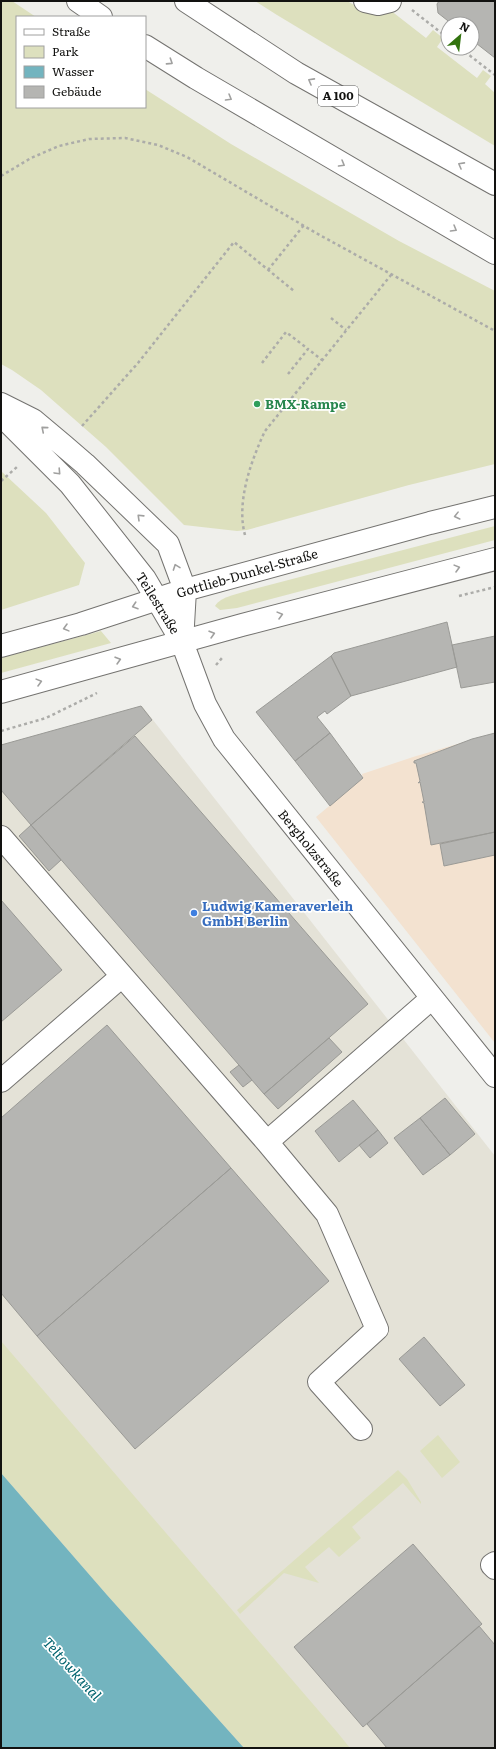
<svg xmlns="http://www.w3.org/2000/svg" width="496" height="1749" viewBox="0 0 496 1749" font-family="Literata,serif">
<rect width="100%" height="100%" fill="#efefeb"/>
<path fill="#f3e2d0" d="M495,733v310l-179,-226 47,-39 -1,-4 51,-17z"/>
<path fill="#e4e2d7" d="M142,706l353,450v592h-494v-1002z"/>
<path fill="#dde0be" d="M1,1h11l24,16h-19v90h128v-18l86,55 168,97 96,50v173l-86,21 -162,45 -10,1 -53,-6 -78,-78 -65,-57 -29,-20 -11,-6z
M255,1h92l16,9h27l36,28 7,-8 10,8 -6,9 40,31 6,-8 8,6 -6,8 10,9v53l-218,-131z
M1,471l45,42 39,50 -6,22 -78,25z
M495,526v14l-258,68 -17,2 -5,-4c6,-10 24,-12 35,-16z
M101,631l10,12 -110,30v-15z
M1,1341l336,391 13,16h-106l-137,-153 -106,-122z
M438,1435l22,27 -18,16 -22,-27z
M398,1470l9,9 14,23v2l-18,-21 -51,44 9,11 -22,19 -10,-10 -24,20 14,16 -35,-10 -44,41 -3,-4z"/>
<path fill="#73b4bf" d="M1,1473l106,122 137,153h-243z"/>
<path fill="#b5b5b2" stroke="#9a9a96" d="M439,1h56v57l-23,-18v-16h-20l-14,-11 -1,-9z
M447,622l10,45 -106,29 -20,-40 3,-3z
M495,636v46l-34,6 -9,-43z
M331,656l20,40 -24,18 -2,-3 -8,6 13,16 -35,28 -39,-49z
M141,706l11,14 -121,105 -30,-35v-45z
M330,733l33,45 -33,28 -35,-45z
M495,733v99l-64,13 -7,-42 -2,-1h2l-4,-20 -2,1 2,-2 -4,-18h-2v-2l58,-22z
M135,736l233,268 -104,90 -233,-269z
M31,825l30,35 -12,11 -30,-35z
M495,832v23l-51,11 -4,-22z
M1,900l61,70 -61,52z
M107,1025l124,143 -194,168 -36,-43v-175z
M329,1038l13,14 -64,57 -14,-15z
M239,1065l13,15 -9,7 -13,-15z
M445,1098l30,36 -25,21 -30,-37z
M353,1100l25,30 -39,32 -24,-31z
M420,1118l30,37 -27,20 -29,-37z
M378,1130l10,13 -18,15 -11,-13z
M231,1168l98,113 -194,168 -98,-113z
M424,1337l41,48 -25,21 -41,-47z
M413,1544l69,80 -119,103 -69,-80z
M479,1626l16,19v103h-108l-20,-24z"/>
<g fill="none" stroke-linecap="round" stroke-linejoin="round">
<g stroke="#747370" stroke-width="24">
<path id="minor" d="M365,1l13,3 12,-3
M1,404l32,16 31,26 21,18 83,80 17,46 -3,52
M1,415l69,69 75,95 37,63 23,62 19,35 271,337
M1,646l80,-22 104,-34 245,-67 65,-16
M1,692l241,-67 253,-66
M1,837l266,305 165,-144
M1,1081l121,-105
M267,1142l60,72 50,115 -58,53 42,47
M495,1563l-3,2 3,3"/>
</g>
<g stroke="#747370" stroke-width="24">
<path id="highway" d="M78,1l23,16
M186,1l110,72 199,111
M145,46l51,32 299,175"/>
</g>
<path stroke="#acaca9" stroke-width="2.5" stroke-dasharray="3 3" stroke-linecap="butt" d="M412,10l36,28
M460,48l35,27
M1,176l30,-18 28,-12 30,-7 36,-1 33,7 29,12 129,76 179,98
M268,270l36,-45
M331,318l15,12
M262,363l24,-31 22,17
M288,374l20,-25 14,11
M82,426l56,-63 96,-121 60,49
M1,481l16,-14
M245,535c-9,-33 6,-74 20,-104l126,-156
M459,596l36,-9
M216,665l6,-7 -1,-2
M1,731l45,-13 51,-25"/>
<use href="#minor" stroke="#fff" stroke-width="22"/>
<use href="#highway" stroke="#fff" stroke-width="22"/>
</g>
<defs><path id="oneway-chevron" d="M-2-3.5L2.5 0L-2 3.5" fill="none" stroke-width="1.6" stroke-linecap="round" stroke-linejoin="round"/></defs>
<g stroke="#a0a09f">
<use href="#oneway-chevron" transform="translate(170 62) rotate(33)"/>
<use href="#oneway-chevron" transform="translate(311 81) rotate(-151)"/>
<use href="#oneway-chevron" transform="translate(229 98) rotate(30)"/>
<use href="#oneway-chevron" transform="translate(342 164) rotate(30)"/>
<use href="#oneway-chevron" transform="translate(461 165) rotate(-151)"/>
<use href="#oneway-chevron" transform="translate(454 229) rotate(30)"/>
<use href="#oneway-chevron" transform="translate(44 429) rotate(-140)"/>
<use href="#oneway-chevron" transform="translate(58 472) rotate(47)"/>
<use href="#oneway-chevron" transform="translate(457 516) rotate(166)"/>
<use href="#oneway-chevron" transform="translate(140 517) rotate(-136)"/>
<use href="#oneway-chevron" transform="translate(176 567) rotate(-110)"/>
<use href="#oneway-chevron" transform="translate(457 568) rotate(-15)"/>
<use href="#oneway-chevron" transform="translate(135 606) rotate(162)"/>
<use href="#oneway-chevron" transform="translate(280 615) rotate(-15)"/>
<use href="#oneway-chevron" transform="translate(66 628) rotate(165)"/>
<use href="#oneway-chevron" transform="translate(212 634) rotate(-16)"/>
<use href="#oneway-chevron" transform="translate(118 660) rotate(-16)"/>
<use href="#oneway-chevron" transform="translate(39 682) rotate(-15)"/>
</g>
<circle fill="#2e9e5b" stroke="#fff" stroke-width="1.5" cx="257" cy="404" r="4"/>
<circle fill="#3f7fe0" stroke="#fff" stroke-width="1.5" cx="194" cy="913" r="4"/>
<g text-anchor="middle" stroke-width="3.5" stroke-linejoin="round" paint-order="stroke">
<rect fill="#fff" stroke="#595958" stroke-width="1" x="318" y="86" width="40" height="20" rx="3"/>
<g font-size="12" font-weight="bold" fill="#121210">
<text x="338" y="100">A 100</text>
</g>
<g font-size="13" font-weight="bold" fill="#27864d" stroke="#fff" text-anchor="start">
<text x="265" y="409">BMX-Rampe</text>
</g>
<g font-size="13" fill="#121210" stroke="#fff">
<text transform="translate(247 573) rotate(-16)" y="5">Gottlieb-Dunkel-Straße</text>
<text transform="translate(158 603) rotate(58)" y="5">Teilestraße</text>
<text transform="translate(311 848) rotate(51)" y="5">Bergholzstraße</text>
</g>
<g font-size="13" font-weight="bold" fill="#366cbe" stroke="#fff" text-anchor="start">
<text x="202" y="911">Ludwig Kameraverleih<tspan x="202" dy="15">GmbH Berlin</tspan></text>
</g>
<g font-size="14" font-style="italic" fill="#00636e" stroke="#fff">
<text transform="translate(72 1669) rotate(48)" y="5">Teltowkanal</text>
</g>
</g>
<rect width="496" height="1749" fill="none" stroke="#121210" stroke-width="4"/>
<rect x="16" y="16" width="130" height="92" fill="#ffffff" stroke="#a0a09f"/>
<rect x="24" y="29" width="20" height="6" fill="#ffffff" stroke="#a0a09f"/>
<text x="52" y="36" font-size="12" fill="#121210">Straße</text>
<rect x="24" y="46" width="20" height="12" fill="#dde0be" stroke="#a0a09f"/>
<text x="52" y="56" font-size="12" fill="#121210">Park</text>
<rect x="24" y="66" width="20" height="12" fill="#73b4bf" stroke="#a0a09f"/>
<text x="52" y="76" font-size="12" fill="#121210">Wasser</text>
<rect x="24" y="86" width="20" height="12" fill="#b5b5b2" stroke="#a0a09f"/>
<text x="52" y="96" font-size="12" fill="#121210">Gebäude</text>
<g transform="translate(460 36) rotate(28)"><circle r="19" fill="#ffffff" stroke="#a0a09f"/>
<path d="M0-3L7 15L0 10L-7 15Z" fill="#32730e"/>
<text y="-6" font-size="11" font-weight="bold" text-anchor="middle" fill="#121210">N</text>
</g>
</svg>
